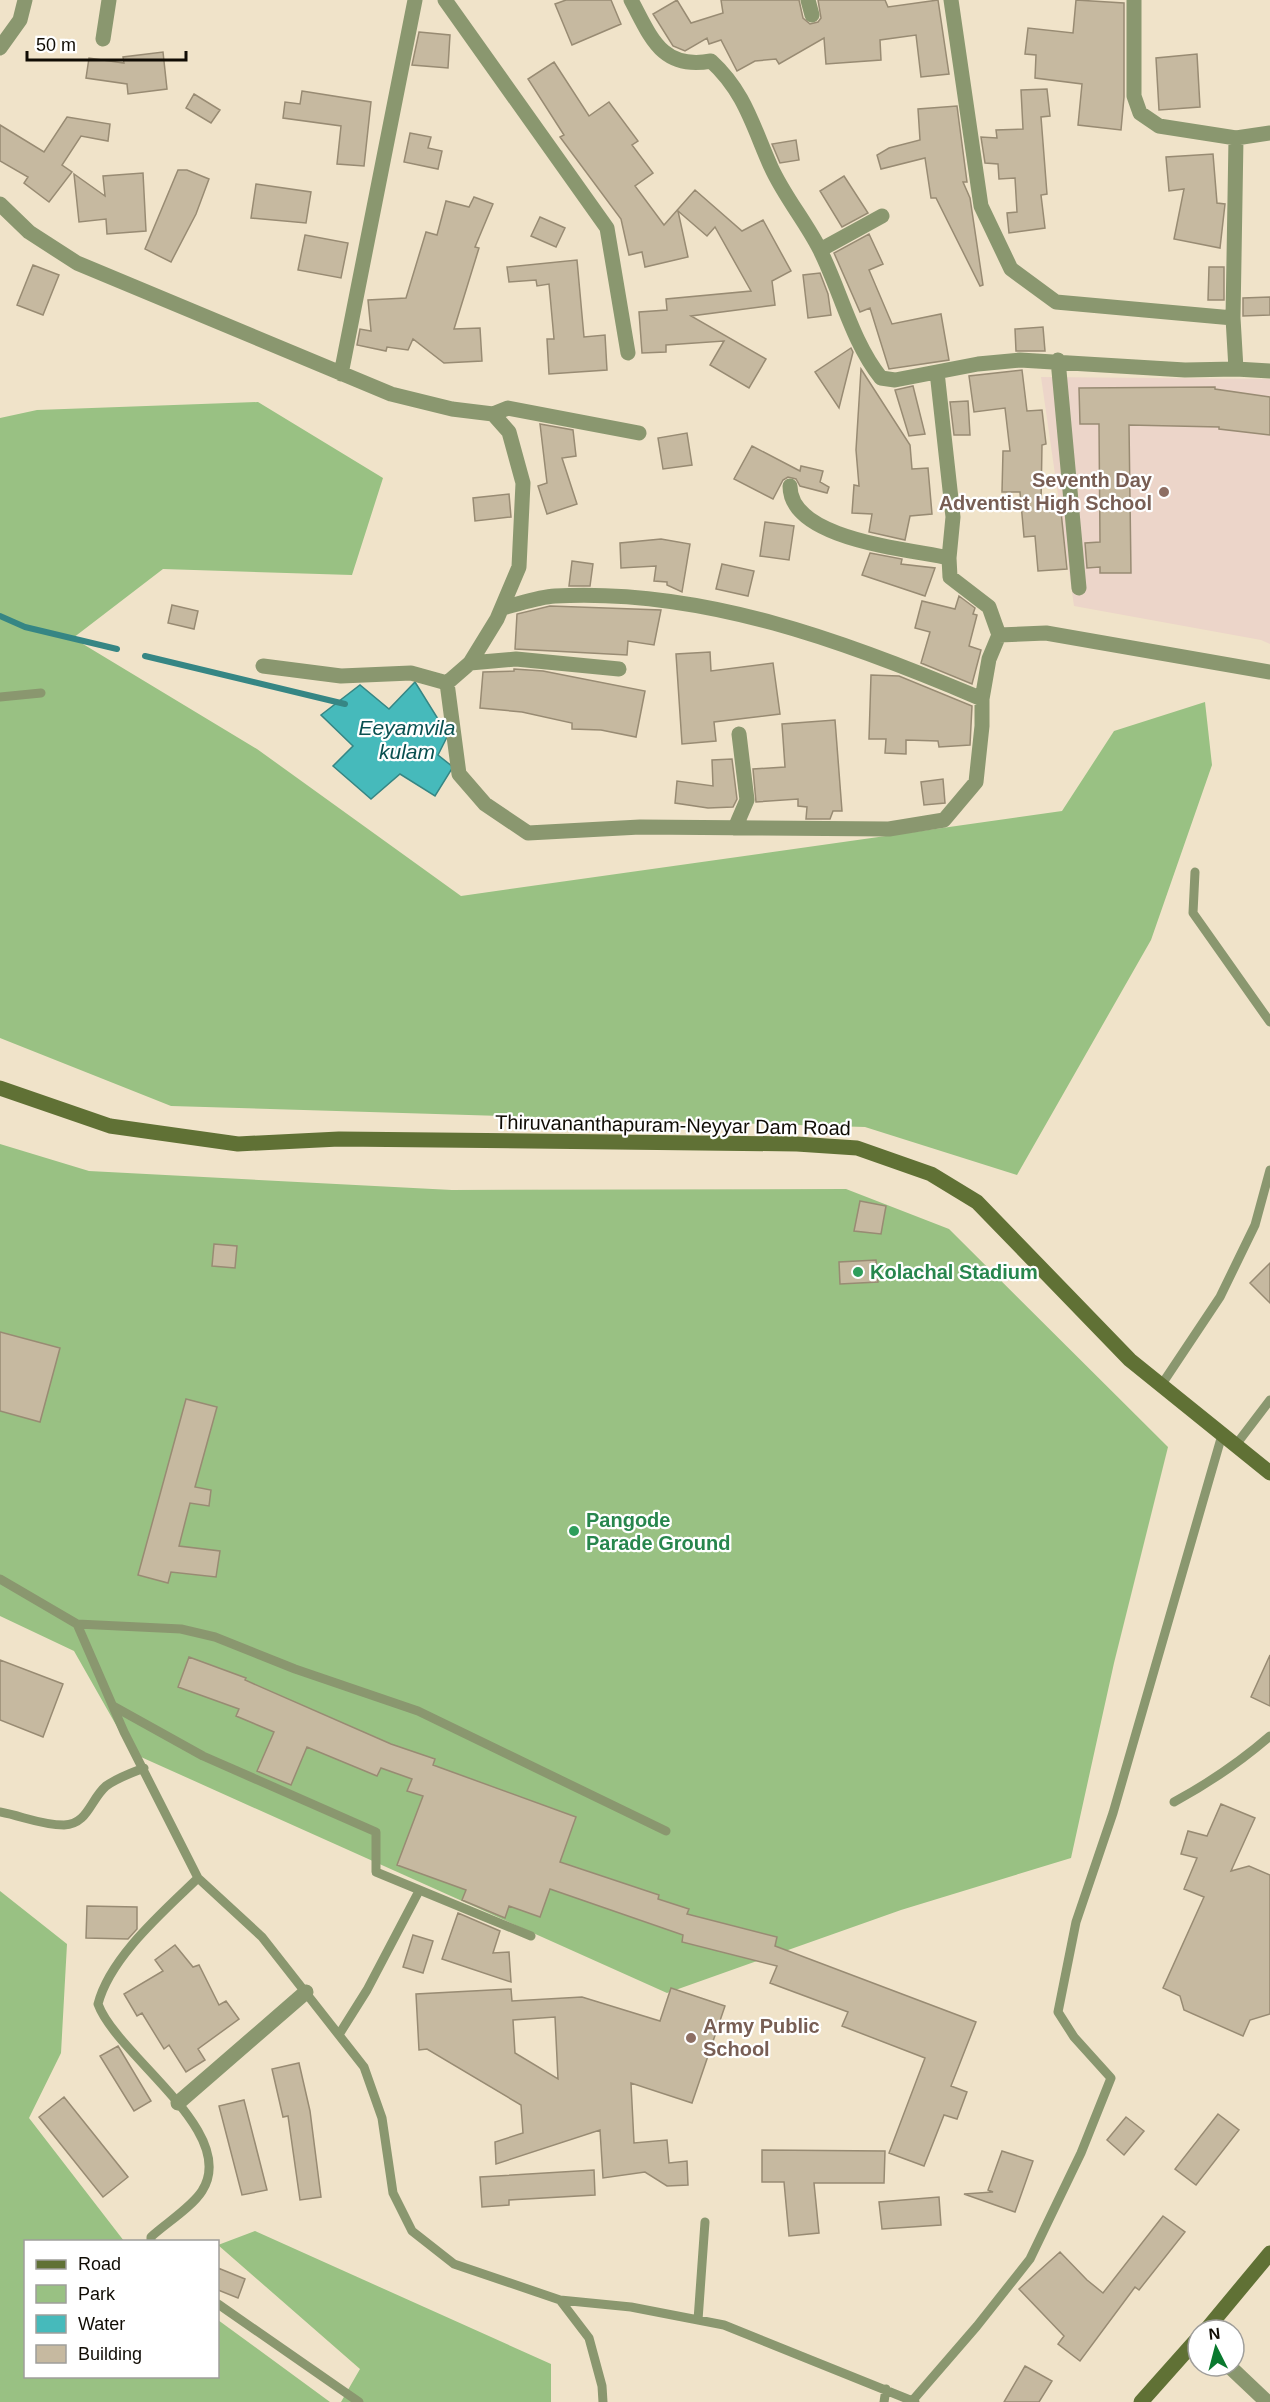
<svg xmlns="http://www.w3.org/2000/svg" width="1270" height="2402" viewBox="0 0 1270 2402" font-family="Helvetica,sans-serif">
<rect width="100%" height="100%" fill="#f0e3c9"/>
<path fill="#ecd5c9" d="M1041,377l229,2v265l-9,-4 -187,-34z"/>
<path fill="#99c183" d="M258,402l125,76 -31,97 -189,-6 -90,69 184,111 204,147 601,-85 52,-80 91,-29 7,63 -61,175 -134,235 -152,-48 -694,-21 -171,-68v-620l37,-8z
M0,1144l89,27 363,19 394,-1 103,40 219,218 -54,216 -43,195 -170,52 -234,83 -535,-240 -58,-102 -74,-35z
M0,1891l67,53 -6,109 -32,65 95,123 -98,1v134h192v-56l112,82h-330z
M255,2231l296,133v38h-210l19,-33 -142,-124z"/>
<path fill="#46babb" stroke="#368684" stroke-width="1.5" d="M415,682l33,53 -10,20 15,12 -18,29 -35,-22 -29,25 -38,-33 20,-20 -32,-31 39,-30 29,24z"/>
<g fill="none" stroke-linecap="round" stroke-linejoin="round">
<path stroke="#368684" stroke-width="6" d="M0,616l25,11 92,22
M145,656l200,48"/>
</g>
<path fill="#c6b9a0" stroke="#988b73" stroke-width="1.5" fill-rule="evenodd" d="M566,0h45l10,24 -49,21 -17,-41z
M677,0l14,23 32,-10 -2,-13h78l4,18 7,6 8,-2 3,-4 -3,-18h67l3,7 50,-7 11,74 -28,3 -5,-42 -36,5 1,20 -55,4 -2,-26 -45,26 -3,-5 -21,2 -18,10 -16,-31 -12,4 -2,-6 -22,13 -12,-5 -20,-32z
M1076,0l48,3v94l-3,33 -43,-5 4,-41 -47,-6 1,-23 -11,-1 3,-26 45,5z
M419,32l31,3 -2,33 -36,-3z
M163,52l4,37 -39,5 -1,-10 -41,-6 3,-20 35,5 -1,-6z
M1197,54l3,53 -41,3 -3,-52z
M554,62l35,54 20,-14 29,39 -6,4 21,28 -18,13 29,39 31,-35 47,41 21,-11 28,51 -19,10 3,24 -84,11 75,43 -17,29 -39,-23 14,-24 -58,4v7l-24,1 -3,-41 28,-2 -1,-11 85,-8 -36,-64 -8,9 -29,-25 10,46 -43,10 -3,-15 -13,3 -8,-36 -61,-82 4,-2 -36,-56z
M1047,89l3,27 -9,1 6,77 -6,1 4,33 -36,5 -2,-20 10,-1 -2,-34 -16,1 -1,-15 -13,-1 -4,-26 16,1 -1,-8 27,-1 -2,-39z
M302,91l69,11 -7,64 -27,-2 4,-38 -58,-8 2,-16 15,2z
M194,94l26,16 -9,13 -25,-15z
M957,106l10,76h-4l7,16 13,87 -3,1 -44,-88h-5l-6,-40 -44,11 -4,-14 12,-7 31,-8 -2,-31z
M67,117l43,7 -2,17 -27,-5 -19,29 10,7 -23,30 -25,-19 4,-6 -28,-16v-36l44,27z
M410,133l21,4 -3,11 14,3 -4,18 -34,-7z
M796,140l3,20 -19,3 -8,-19z
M1213,154l4,49 8,1 -5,44 -46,-9 10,-50 -15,2 -3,-34z
M178,170h9l22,9 -13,35 -25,48 -26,-13z
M143,173l3,58 -39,3 -1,-15 -27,3 -5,-48 31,22 -2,-20z
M844,176l24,37 -26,14 -22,-36z
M256,184l55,8 -5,31 -55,-5z
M474,197l19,7 -18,43 4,1 -25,81 26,-1 2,33 -38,2 -31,-24 -5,11 -21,-3 -1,4 -29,-6 3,-16 11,2 -3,-31 38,-2 20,-66 11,3 9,-34 23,6z
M540,217l25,11 -9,19 -25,-11z
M869,234l14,30 -14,6 23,54 49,-10 8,46 -60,9 -19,-61 -10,4 -26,-59z
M305,235l43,8 -7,35 -43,-8z
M577,260l7,77 21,-2 2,35 -58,4 -2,-35h7l-5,-55 -12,2 -1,-6 -27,2 -2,-15z
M33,265l26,10 -16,40 -26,-10z
M1209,267h15v33h-16z
M820,273l8,21 3,21 -23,3 -5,-43z
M1270,297v18l-27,1v-18z
M1043,327l2,24h-29l-1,-22z
M851,348l2,4 -14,56 -24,-36z
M861,369l49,76 2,24 16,-1 4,46 -22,2 -5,24 -36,-8 3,-18 -20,-1 2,-28 5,1 -3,-36z
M1022,370l5,41 15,-1 4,34 -4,1 -1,59 19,-2 7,67 -29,2 -3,-35 -11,1 -4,-45h-18l1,-41h7l-5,-43 -31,4 -5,-36z
M913,386l12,48 -16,2 -14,-46z
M1215,387v2l55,8v38l-51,-6v-2l-90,-2 2,148h-31v-6l-13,1 -2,-25 15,-1 -1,-118h-19l-1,-36z
M968,401l2,34h-16l-4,-33z
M540,424l33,6 3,26 -14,2 15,46 -30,10 -9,-28 9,-3z
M687,433l5,32 -29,4 -5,-31z
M752,446l48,25 1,-5 22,5 -3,11 9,5 -2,6 -27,-7 -4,-7 -8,-2 -5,3 -10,19 -39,-20z
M509,494l2,23 -36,4 -2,-23z
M765,522l29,4 -5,34 -29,-4z
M661,539l29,5 -8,48 -15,-7v-3l-13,-1 2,-15 -35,2 -1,-25z
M870,553l32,6 -1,5 34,4 -10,28 -63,-21z
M572,561l21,3 -3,22h-21z
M722,564l32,7 -6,25 -32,-7z
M959,596l16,12 -2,6 4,1 -8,31 12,4 -9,34 -51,-21 9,-31 -15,-4 7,-27 33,8z
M172,605l26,6 -4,18 -26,-6z
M550,606l111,4 -7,35 -26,-4 -1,14 -112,-6 2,-35z
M710,652l1,19 62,-8 7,51 -66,8 2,19 -34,3 -6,-90z
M514,669l29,2 102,20 -9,46 -35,-7 -29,-1v-6l-50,-11 -42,-4 3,-36 31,-1z
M871,675l28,1 73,30 -2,39 -31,2 -1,-6 -32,-1v14l-21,-1 1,-14h-17z
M835,720l7,91h-9l-3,8h-24l1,-12 -9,-1v-7l-42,3 -3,-33 32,-2 -3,-43z
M732,759l5,40 -4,8 -25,1 -33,-5 2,-22 36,5 -1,-26z
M943,779l2,24 -21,2 -3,-23z
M860,1201l26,5 -5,28 -27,-3z
M214,1244l23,2 -2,22 -23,-2z
M876,1260l2,22 -38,2 -1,-22z
M1270,1263v40l-20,-20z
M0,1332l60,16 -20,74 -40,-11z
M186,1399l31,8 -22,80 16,3 -2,16 -19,-3 -11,43 41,5 -4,26 -45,-5 -3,11 -30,-8z
M1270,1655v51l-19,-9z
M189,1657l57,21 -1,2 146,64 44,15 -2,6 143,52 -16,45 99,33 -1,4 31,10 -2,5 90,23 -2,9 201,76 -25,64 16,6 -10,27 -13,-4 -20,51 -35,-13 36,-95 -83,-32 6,-14 -78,-29 7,-17 -95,-24 1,-7 -133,-46 -10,28 -31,-11 -4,12 -43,-18 4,-10 -69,-25 26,-69 -16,-5 5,-12 -31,-11 -4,8 -70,-29 -16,38 -34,-14 17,-39 -38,-16 3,-7 -61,-22z
M0,1660l63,24 -20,53 -43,-17z
M1221,1804l34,14 -24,53 18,-5 21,9v139l-20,6 -7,16 -59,-26 -4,-14 -17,-8 41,-91 -20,-8 13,-31 -16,-4 7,-23 19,5z
M87,1906l50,1v22l-9,10 -42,-1z
M458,1913l42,18 -7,22 16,-1 2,30 -69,-23z
M413,1935l20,6 -10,32 -20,-6z
M175,1945l18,22 6,-2 20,40 7,-4 13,18 -41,30 7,11 -19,12 -17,-27 -5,4 -22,-36 -5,3 -13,-22 39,-23 -8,-11z
M671,1988l54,18 -33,97 -61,-20 3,60 33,-3 2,23 18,-2 1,24 -21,1 -22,-14 -42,6 -3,-48 -104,34 -1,-22 28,-9 -2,-28 -94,-56 -8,1 -3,-56 95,-5 1,12 70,-4 78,24zM555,2017l3,62 -43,-26 -2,-33z
M118,2046l33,55 -17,10 -34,-55z
M299,2063l11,48 11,86 -21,3 -12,-84 -5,1 -11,-48z
M64,2097l64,80 -25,20 -64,-80z
M244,2100l23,90 -25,5 -23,-89z
M1218,2114l21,16 -43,55 -21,-16z
M1126,2117l18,14 -20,24 -17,-15z
M762,2150l123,1 -1,32h-70l5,50 -30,3 -5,-54h-22z
M1002,2151l31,10 -18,51 -51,-18 29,-2 -5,-2z
M594,2170l1,25 -86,5v5l-27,2 -2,-30z
M939,2197l2,28 -59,4 -3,-27z
M1163,2216l22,16 -46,58 -4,-3 -55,74 -22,-17 6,-8 -45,-47 41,-37 27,28 16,13z
M218,2268l27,11 -7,19 -20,-8z
M1025,2366l27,15 -13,21h-35z"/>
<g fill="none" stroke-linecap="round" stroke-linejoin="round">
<path stroke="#8a976f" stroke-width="9" d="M0,697l41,-4
M1195,872l-2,41 77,109
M1160,1387l60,-90 35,-72 15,-55
M1235,1446l35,-46
M0,1579l77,45 47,108 74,146 64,59 102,130 18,51 11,75 19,38 42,33 106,36 71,7 93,18 191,77
M77,1624l104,5 34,8 80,32 123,42 248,120
M113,1706l90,50 173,76v40l155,64
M1174,1802c35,-19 66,-40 96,-66
M0,1812c22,4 41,13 64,13 24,-1 26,-25 42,-39 11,-8 25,-13 38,-18
M340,2033l27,-43 52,-99
M151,2242v-5c14,-13 41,-30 51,-46 38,-59 -85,-135 -104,-187 12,-47 66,-93 100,-126
M560,2300l29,38 13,48 1,16
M218,2304l141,98
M698,2320l7,-98
M913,2400l64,-74 53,-67 51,-106 30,-75 -37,-41 -16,-25 18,-90 37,-109 109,-378
M884,2402l2,-13"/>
<path stroke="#8a976f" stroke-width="15" d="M445,0l162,228 21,125
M631,0c20,37 30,70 80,61 34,31 42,66 60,106 13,29 35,55 49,83 21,42 32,92 61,128l14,2 83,-16 42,-4 165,10 51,-1
M808,0l4,15
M951,0l30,206 30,63 45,33 177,16
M1134,0v96l6,17 19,13 77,12 34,-5
M103,39l6,-39
M0,48l20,-28 5,-20
M1236,138l-3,180 3,51 34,2
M0,204l29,28 48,31 314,131 61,15 41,5 16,18 14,51 -4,84 -22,52 -27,44 -23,20 12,91 26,30 43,29 112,-6 249,2 55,-9 32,-38 6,-56v-27l7,-40 10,-24 47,-2 224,39
M820,250l62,-34
M1058,360l21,228
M937,372l16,145 -4,41 1,19 39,30 10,28
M341,374l74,-374
M493,414l15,-6 131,25
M790,486c0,54 119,63 159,72
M502,608c17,-4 36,-11 53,-12 148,-8 293,46 427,103
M470,663l46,-4 103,10
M263,666l78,10 70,-3 36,10
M735,828l12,-28 -8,-66
M178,2103l128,-111
M1229,2366l38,36"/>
<path stroke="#607135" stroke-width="15" d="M0,1088l110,38 128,18 101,-5 458,5 60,4 74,26 46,28 153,158 140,113
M1206,2330l64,-77
M1141,2402l57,-64"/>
</g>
<g fill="#8d6e63" stroke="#fff" stroke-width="2">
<circle cx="1164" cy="492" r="6"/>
<circle cx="691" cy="2038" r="6"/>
</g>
<g fill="#2e9e5b" stroke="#fff" stroke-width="2">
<circle cx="858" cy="1272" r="6"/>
<circle cx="574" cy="1531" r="6"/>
</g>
<g text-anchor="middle" stroke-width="4.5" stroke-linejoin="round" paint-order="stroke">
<g font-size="20" font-weight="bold" fill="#785e54" stroke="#fff" text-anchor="end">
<text x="1152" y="487">Seventh Day<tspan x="1152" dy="23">Adventist High School</tspan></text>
<text x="703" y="2033" text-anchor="start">Army Public<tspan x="703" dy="23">School</tspan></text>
</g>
<g font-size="20" fill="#100c04" stroke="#fff">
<text transform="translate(673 1125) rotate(1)" y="7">Thiruvananthapuram-Neyyar Dam Road</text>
</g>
<g font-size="20" font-weight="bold" fill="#27864d" stroke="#fff" text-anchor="start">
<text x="870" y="1279">Kolachal Stadium</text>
<text x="586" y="1527">Pangode<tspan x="586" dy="23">Parade Ground</tspan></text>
</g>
<g font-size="21" font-style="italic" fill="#095050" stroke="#fff">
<text x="407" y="735">Eeyamvila<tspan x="407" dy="24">kulam</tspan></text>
</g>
</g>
<rect x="24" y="2240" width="195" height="138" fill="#ffffff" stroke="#9f9e9b" stroke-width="1.5"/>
<rect x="36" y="2260" width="30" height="9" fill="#607135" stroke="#9f9e9b" stroke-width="1.5"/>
<text x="78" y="2270" font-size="18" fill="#100c04">Road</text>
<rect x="36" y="2285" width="30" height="18" fill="#99c183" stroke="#9f9e9b" stroke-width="1.5"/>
<text x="78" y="2300" font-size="18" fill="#100c04">Park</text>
<rect x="36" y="2315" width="30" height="18" fill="#46babb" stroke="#9f9e9b" stroke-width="1.5"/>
<text x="78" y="2330" font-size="18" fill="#100c04">Water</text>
<rect x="36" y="2345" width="30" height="18" fill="#c6b9a0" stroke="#9f9e9b" stroke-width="1.5"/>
<text x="78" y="2360" font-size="18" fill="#100c04">Building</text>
<g transform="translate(1216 2348) rotate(354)"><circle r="28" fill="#ffffff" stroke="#9f9e9b" stroke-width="1.5"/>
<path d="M0-4.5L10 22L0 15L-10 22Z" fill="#0a792e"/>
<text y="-9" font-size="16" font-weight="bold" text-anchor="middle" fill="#100c04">N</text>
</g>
<path d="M27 51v9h159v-9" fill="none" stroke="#100c04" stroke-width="3"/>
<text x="36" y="51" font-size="18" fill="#100c04" stroke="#ffffff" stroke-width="4.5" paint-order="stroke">50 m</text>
</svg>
